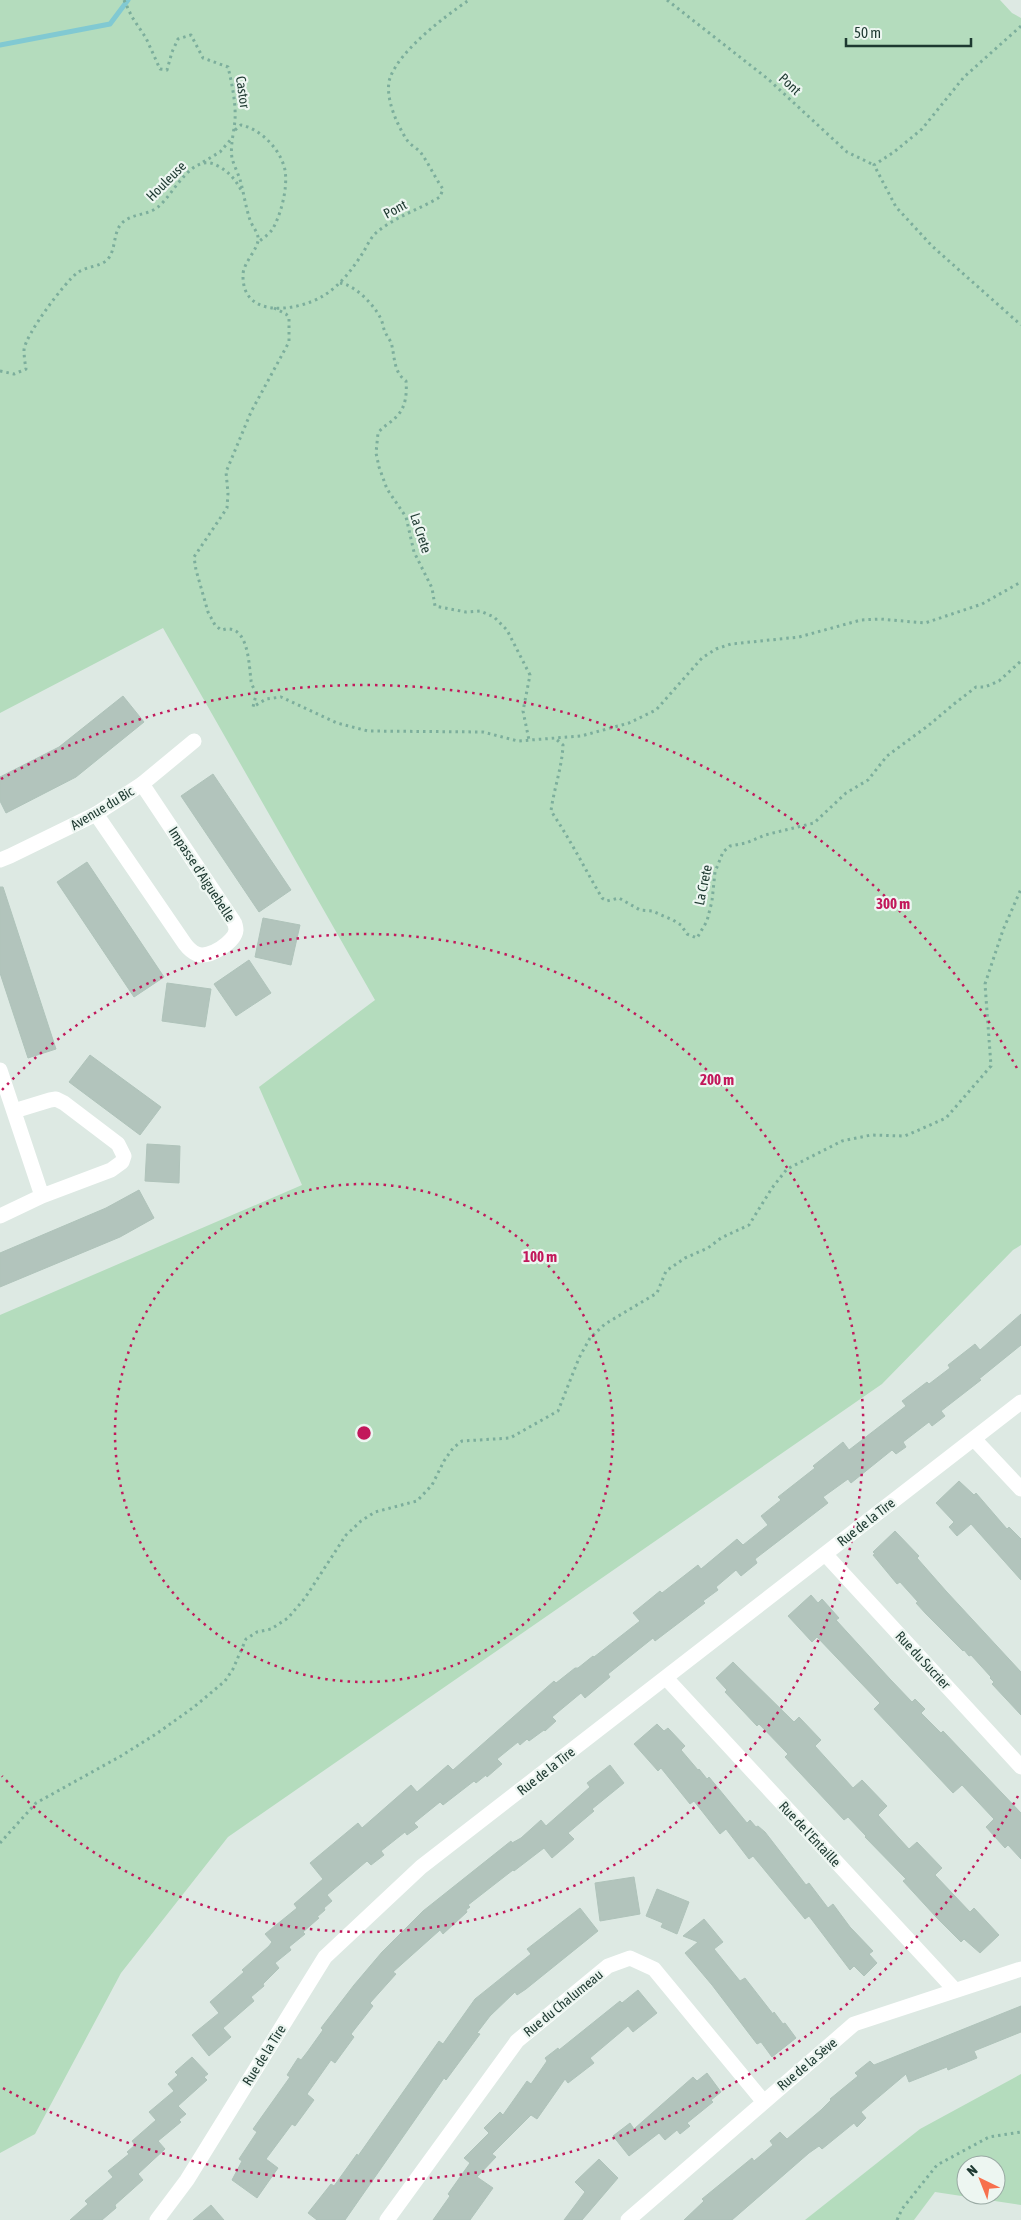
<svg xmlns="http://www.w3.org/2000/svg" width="1021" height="2220" viewBox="0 0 1021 2220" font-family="'Asap Condensed',sans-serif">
<rect width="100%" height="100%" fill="#dde9e3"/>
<path fill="#b4dcbd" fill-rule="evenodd" d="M0,0h1000l12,13 9,5v1227l-8,5 -131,134 -654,453 -107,136 -86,161 -35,19v-838l302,-130 -43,-98 116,-87 -212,-372 -163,85z
M1021,2074v131l-86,-13 -21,28h-109l115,-91zM966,2165h30v30h-30z"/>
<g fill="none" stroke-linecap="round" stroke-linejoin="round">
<path stroke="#81c9d2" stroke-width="5" d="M0,45l110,-21 18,-24"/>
</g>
<path fill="#b2c4bc" stroke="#afc3ba" d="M123,696l21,26 -68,55 -70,36 -6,-12v-24l59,-30z
M213,774l78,116 -32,22 -78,-116z
M87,862l77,115 -30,20 -77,-115z
M0,887h3l53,162 -28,9 -28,-85z
M263,918l37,7 -9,40 -36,-8z
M249,960l22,33 -35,23 -22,-32z
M167,983l44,6 -6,38 -43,-6z
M90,1055l71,52 -21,28 -71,-53z
M147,1144l33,2 -1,37 -34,-2z
M139,1190l15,28 -34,19 -120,50v-34l106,-45z
M1021,1314v31l-42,34 2,1 -40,31 4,5 -13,10 -3,-4 -26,20 3,5 -10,7 -4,-4 -41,33 -3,-4 -25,18 5,6 -73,56 2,4 -16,13 -5,-6 -20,17 2,3 -15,11 2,2 -50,38 -2,-3 -45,36 2,3 -25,21 -4,-5 -29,24 4,4 -11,10 -1,-1 -15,11 -2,-2 -7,6 -2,-3 -21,17 5,5 -15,13 -1,-2 -10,8 -2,-2 -31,24 -3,-3 -26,21 4,4 -11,8 -2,-3 -24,19 3,4 -13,10 -4,-4 -40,34 5,6 -8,7 1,2 -8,7 2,1 -16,14 2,2 -16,13 2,3 -16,13 4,5 -16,16 1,2 -13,11 3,4 -31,27 8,9 -22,19 -17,-21 27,-22 -9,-11 34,-30 -2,-2 27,-24 3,-4 -7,-8 32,-26 -3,-4 29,-25 -13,-16 48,-40 4,5 49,-43 6,7 31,-27 5,5 101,-89 2,2 19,-15h3l15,-12 1,1 46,-36 -7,-8 27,-22 2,2 36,-28 3,4 36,-30 6,6 25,-20 -7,-9 20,-16 -3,-3 37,-29 -2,-2 30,-24 6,8 57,-44 -4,-5 25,-19 2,2 21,-16 -2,-3 27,-21 5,6z
M959,1481l15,14 2,-2 31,36 2,-2 12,12v41l-50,-56 -14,12 -8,-9 5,-5 -18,-19z
M895,1531l24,25 -2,2 29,33 75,81v43l-29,-31 2,-2 -4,-4 1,-1 -20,-22 -2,1 -5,-6 -1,1 -37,-37 -10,-11 2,-1 -18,-20 -3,2 -24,-29 2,-1 -2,-2z
M811,1595l7,8 4,-4 17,19 -3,2 54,59 22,23 3,-3 10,10 -4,4 20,20 2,-2 78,82v46l-13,-14 -3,3 -19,-21 8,-8 -32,-34 -9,8 -79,-84 6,-6 -63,-66 -5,5 -24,-26z
M733,1662l61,60 5,-5 22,23 -6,6 38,42 9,-8 25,26 -9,9 31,34 8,-7 25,26 -7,7 35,37 4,-4 25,27 -19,18 -16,-14 -3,3 -24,-24 -34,-37 3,-2 -41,-42 1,-1 -18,-19 -4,3 -59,-63 3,-3 -29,-30 -2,2 -32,-34 2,-2 -11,-12z
M657,1724l7,7 4,-3 17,18 -4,4 17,20 1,-1 8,10 2,-2 38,46 3,-3 6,7 2,-1 7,6 41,53 3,-2 19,25 5,-4 17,23 23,24 -4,3 8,9 -13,13 -10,-10 -4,4 -41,-54 -4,3 -52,-63 -4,3 -23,-30 -6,5 -26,-33 -4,3 -29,-36 -3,3 -24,-27z
M610,1765l14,18 -32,26 2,2 -26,22 6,6 -22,19 -8,-10 -30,23 -1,-1 -45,35 2,2 -4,3 1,2 -24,22 -3,-4 -47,42 3,2 -26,29 3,3 -22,28 3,3 -19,26 -4,-3 -24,34 7,6 -19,26 -3,-2 -26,35 12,9 -21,30 -25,-18 10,-19 -3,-2 18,-27 -4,-3 37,-52 -3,-2 11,-17 3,2 7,-9 15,-21 -2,-2 33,-43 28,-33 41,-41 88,-70 1,2 9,-5 20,-18 5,6 44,-39 -3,-4z
M634,1877l6,37 -40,7 -5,-38z
M657,1889l32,13 -12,32 -16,-7 2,-4 -17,-7z
M580,1908l18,23 -72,58 -9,6 -2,-3 -25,24 -13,17 3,1 -34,46 -2,-2 -99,142h-28l-9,-7 23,-29 3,2 23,-32 1,2 81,-115 4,3 32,-45 56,-45 -4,-5z
M704,1919l19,23 -9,7 26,32 5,-3 28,36 1,-2 9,12 2,-1 11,15 -24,19 -11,-15 -4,2 -45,-59 -27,-32 13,-11 -15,-6z
M638,1990l19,23 -24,19 -5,-6 -38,32 4,5 -26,20 -3,-4 -28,40 -6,-4 -39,39 4,3 -19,20 16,11 -23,32h-37l17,-24 -2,-2 22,-31 -6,-5 25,-25 -5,-5 16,-16 3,3 24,-34 4,3 16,-23 -2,-3 13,-10 1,2 61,-49 2,2z
M1021,2006v26l-47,19 3,7 -29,12 -1,-3 -38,15 -3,-8 -45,38 5,6 -9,9 -3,-4 -32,26 -3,-3 -10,7 -77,67h-48l20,-19 -2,-2 22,-18 28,-23 2,3 19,-16 -3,-4 10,-9 7,7 34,-29 10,-10 -1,-1 28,-23 -3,-3 15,-12 4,4z
M192,2057l16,17 -4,3 3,3 -29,26 8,8 -7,6 2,2 -23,19 7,8 -27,25 5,6 -28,25 1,3 -14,12h-32l18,-16 -3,-3 28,-24 -5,-6 21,-17 -2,-2 8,-7 -3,-4 24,-21 -7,-8 25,-21 -6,-7 10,-9 -3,-3z
M707,2073l14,19 -10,8 2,2 -26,21 3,3 -10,8 -3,-4 -12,10 -6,-7 -30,23 -16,-20 17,-13 4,6 59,-52 4,4z
M599,2159l19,19 -36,42h-18l21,-28 -10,-10z
M211,2205l13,15h-31z"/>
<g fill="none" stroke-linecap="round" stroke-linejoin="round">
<path stroke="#7cae9c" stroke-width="3" stroke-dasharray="2.5 4" stroke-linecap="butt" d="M124,0l8,17 14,21 14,31 7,1 5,-18 6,-13 13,-4 12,23 25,9c4,17 8,36 7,53 -1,12 -5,26 -3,38 2,8 7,17 9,25 3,12 5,25 9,37 2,6 7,11 8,17 2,11 -15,25 -15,38 -1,45 55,36 80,21 17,-10 31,-29 41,-45 4,-7 7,-14 13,-19 18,-15 43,-23 63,-35l3,-8c-8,-11 -14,-25 -22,-36 -4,-5 -11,-8 -14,-13 -10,-15 -23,-44 -17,-62 10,-28 54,-61 79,-78
M667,0l101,79 79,73 27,13
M1021,26l-57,51 -42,52 -28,23 -20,13 22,42 36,39 89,79
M235,130l6,-5c20,4 40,25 44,45 3,18 -4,45 -13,60 -4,5 -10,9 -15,13
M203,162l17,-10 12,-14
M340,283c15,2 33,21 40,34 3,5 3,11 5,15 2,4 4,7 6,10 4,14 2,30 15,39 1,12 0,26 -9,35 -6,7 -14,10 -19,17l-2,20 3,14 8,22 19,28 8,35 18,36 3,18 31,6 14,-1 14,6 13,13 23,45 -7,36 6,29
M274,308l12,6 3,4v24l-38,70 -25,60 2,21 -1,15 -33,49 2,13 12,42 7,13 6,5c3,0 6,-2 8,-1 20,1 20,38 22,51 0,5 4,9 5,15l-3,12 13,-8 15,-2 56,26 31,8 115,1 35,9 63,-5 48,-13 27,-13 46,-52 14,-9 15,-5 68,-7 62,-17 19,-1 45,4 57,-19 39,-22
M0,371l14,3 12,-5c-1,-6 -2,-13 -2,-19 1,-15 41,-68 53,-77 9,-7 24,-6 31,-14 8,-10 5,-25 13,-35 10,-11 26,-8 37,-17 17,-14 34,-56 60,-41 11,6 17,13 23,24
M557,740l6,5c-1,23 -9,43 -12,66 19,28 34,58 51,87l5,3 12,-3 21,12 12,1 21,9 8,5 6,9 10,4 10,-17 5,-20 3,-29 8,-20 7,-6 16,-3 19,-8 49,-12 32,-30 22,-13 19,-24 42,-31 25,-21 22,-17h9l14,-6 22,-20
M0,1843l36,-40 85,-47 35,-22 38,-27 31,-26 8,-12 13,-30 11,-7 14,-3 17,-11 17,-20 41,-63 15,-14 14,-9 42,-11 15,-16 12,-24 9,-13 9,-7 48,-3 48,-27 21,-53 11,-20 15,-14 52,-31 9,-22 19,-13 23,-10 13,-10 28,-13 23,-37 15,-19 55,-28 29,-6 34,1 41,-18 45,-52 -6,-82 18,-54 18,-41
M897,2220l5,-11 35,-44 52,-28 32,-5"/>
<path stroke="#fff" stroke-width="15" d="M96,814l89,130c3,4 7,8 12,10 12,5 38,-12 39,-24 0,-2 -1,-7 -2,-8l-92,-138
M0,1070l42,126
M0,1216l42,-20 69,-26 11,-8 2,-6 -6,-12 -54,-41 -8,-4 -6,1 -36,11
M974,1439l47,50
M825,1554l196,213
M666,1678l289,312
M157,2220l30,-40 138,-223 96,-90 600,-465
M387,2220l130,-179 91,-75 22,-8 24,11 109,132
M628,2220l226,-196 167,-55"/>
<path stroke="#fff" stroke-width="15" d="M0,860l10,-4 86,-42 46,-30 52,-43"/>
</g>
<g fill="none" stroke="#c2185b" stroke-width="2.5" stroke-dasharray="2.5 5">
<circle cx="364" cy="1433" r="249"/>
<path d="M2 1090A499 499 0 1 1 2 1776"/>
<path d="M1018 1796A748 748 0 0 1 1 2087M1 779A748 748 0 0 1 1018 1070"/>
</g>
<g text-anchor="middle" stroke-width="4.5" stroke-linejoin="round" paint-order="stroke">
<g font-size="14" fill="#1e3931" stroke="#edf6f1">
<text transform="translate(790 84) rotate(43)" y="5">Pont</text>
<text transform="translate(243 92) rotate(82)" y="5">Castor</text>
<text transform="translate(166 181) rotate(-45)" y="5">Houleuse</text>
<text transform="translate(395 209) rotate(-28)" y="5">Pont</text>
<text transform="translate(421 533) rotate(72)" y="5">La Crete</text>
<text transform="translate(102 808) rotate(-31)" y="5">Avenue du Bic</text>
<text transform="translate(202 874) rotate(57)" y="5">Impasse d'Aiguebelle</text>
<text transform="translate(703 885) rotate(-78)" y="5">La Crete</text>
<text transform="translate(866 1522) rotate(-38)" y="5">Rue de la Tire</text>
<text transform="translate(923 1660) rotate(47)" y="5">Rue du Sucrier</text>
<text transform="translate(546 1771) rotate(-38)" y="5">Rue de la Tire</text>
<text transform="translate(810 1834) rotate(47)" y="5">Rue de l'Entaille</text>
<text transform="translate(563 2003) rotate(-39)" y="5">Rue du Chalumeau</text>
<text transform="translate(264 2055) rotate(-58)" y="5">Rue de la Tire</text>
<text transform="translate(807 2064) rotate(-40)" y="5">Rue de la Sève</text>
</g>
</g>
<circle cx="364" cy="1433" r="8" fill="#c2185b" stroke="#edf6f1" stroke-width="2.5"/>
<g font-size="15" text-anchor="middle" font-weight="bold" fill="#c2185b" stroke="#edf6f1" stroke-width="4.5" stroke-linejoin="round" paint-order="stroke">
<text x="893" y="909">300 m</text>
<text x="717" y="1085">200 m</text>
<text x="540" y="1262">100 m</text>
</g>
<g transform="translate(981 2180) rotate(317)"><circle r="24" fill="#edf6f1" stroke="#9aaaa4"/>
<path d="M0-4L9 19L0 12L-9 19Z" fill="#f7704d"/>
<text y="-8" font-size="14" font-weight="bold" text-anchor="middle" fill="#1e3931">N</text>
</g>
<path d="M846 38v8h125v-8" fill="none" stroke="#1e3931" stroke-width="2.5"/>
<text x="854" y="38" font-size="15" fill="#1e3931" stroke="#edf6f1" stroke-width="4" paint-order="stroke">50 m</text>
</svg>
